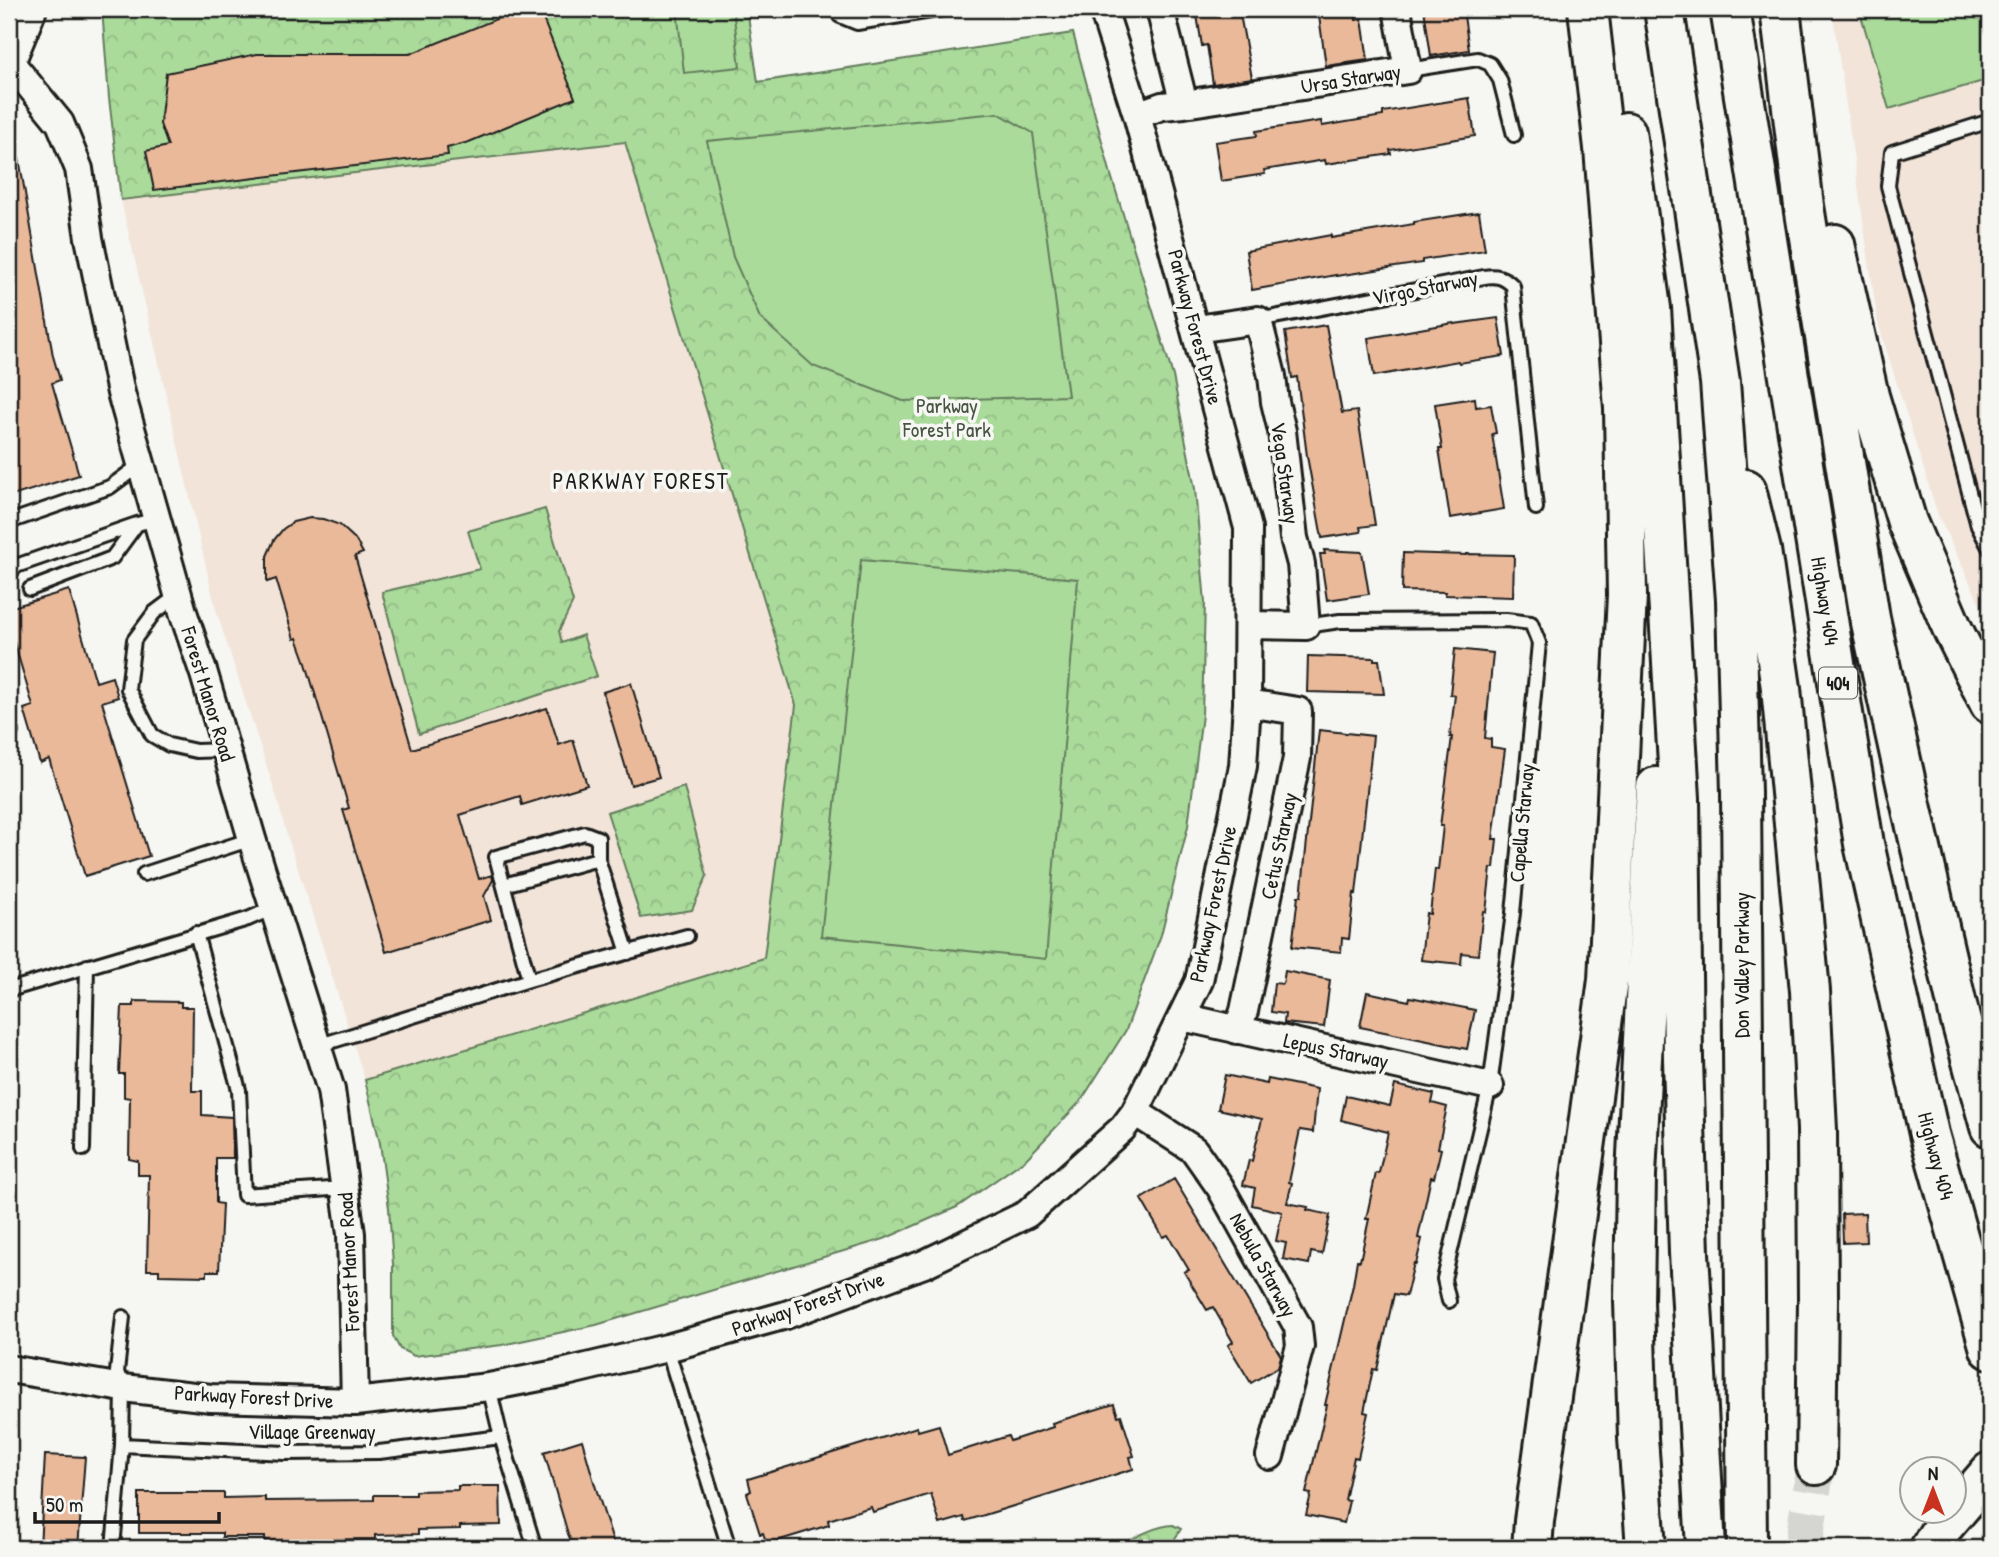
<svg xmlns="http://www.w3.org/2000/svg" width="1999" height="1557" viewBox="0 0 1999 1557" font-family="'Patrick Hand',sans-serif">
<defs>
<pattern id="park-crowns" width="20" height="18" patternUnits="userSpaceOnUse" patternTransform="scale(1.75)"><rect width="20" height="18" fill="#aadb9b"/><path d="M2 6a3 3 0 1 1 6 0M12 15a3 3 0 1 1 6 0" fill="none" stroke="#92bb85"/></pattern>
</defs>
<rect width="100%" height="100%" fill="#f6f6f2"/>
<filter id="ink" filterUnits="userSpaceOnUse"><feTurbulence type="fractalNoise" baseFrequency=".0143" numOctaves="2"/><feDisplacementMap in="SourceGraphic" scale="14" xChannelSelector="R" yChannelSelector="G"/><feConvolveMatrix kernelMatrix="1 2 1 2 8 2 1 2 1" color-interpolation-filters="sRGB"/></filter>
<g filter="url(#ink)">
<path fill="#f2e4d8" d="M1832,9h158v616l-52,-110 -60,-192z
M625,142l171,563 -31,253 -400,122 -81,-255 -6,-24 -62,-191 -95,-410z"/>
<path fill="url(#park-crowns)" stroke="#637c5c" stroke-width="2" d="M102,9h645l11,73 315,-49 38,142 62,201 22,113 10,114 -3,112 -14,111 -27,109 -35,95 -45,71 -55,58 -69,48 -73,32 -288,86 -94,20 -88,11 -14,-7 -7,-13v-72l-4,-56 -9,-65 -15,-63 399,-122 32,-253 -171,-563 -504,58 -12,-102z
M545,509l28,93 -14,29 3,12 21,-8 14,41 -178,58 -37,-142 98,-23 -12,-38z
M684,787l23,89 -15,34 -51,8 -34,-106z
M1173,1525l8,4 -12,19h-41l-3,-3c8,-9 36,-20 48,-20z"/>
<path fill="#aadb9b" stroke="#637c5c" stroke-width="2" d="M677,9h56l7,58 -56,6z
M1859,9h131v70l-101,30z
M998,113l35,20 35,263 -165,5 -90,-35 -53,-48 -27,-61 -26,-116z
M861,560l217,19 -32,380 -225,-23z"/>
<path fill="#e9b99a" stroke="#1c1c1c" stroke-width="2" d="M521,9h18l36,89 -106,44 -22,6 1,7 -294,35 -8,-39 22,-5 -8,-22 6,-51 91,-19h153z
M1196,9h43l13,69 -39,6 -6,-39 -5,1z
M1318,9h37l1,11 6,-1 6,41 -42,6z
M1424,9h39l6,41 -38,6z
M1469,98l6,38 -85,14 1,4 -65,10 -1,-4 -61,10 1,4 -44,7 -6,-39 42,-6 -1,-5 65,-10 1,5 61,-10v-4z
M19,158l34,198 7,24 -8,3 27,92 -70,22v-338z
M1479,212l6,38 -63,10v3l-86,13v-1l-84,15 -6,-39 85,-16v3l83,-14v-2z
M1498,318l6,38 -45,7 -1,-2 -84,15 -6,-38 86,-15v1z
M1326,325l16,88 15,-2 18,114 -15,2 1,5 -39,6 -15,-82 -10,-79 -5,1 -7,-46z
M1475,398l1,9 15,-2 5,28 -4,1 12,75 -54,9 -11,-69h3l-7,-45z
M310,518l13,1 17,6 15,14 8,14 -8,3 57,193 135,-41 12,37 14,-5 14,45 -65,20 -2,-9 -60,19 19,64 13,-4 1,5 -9,16 7,24 -105,32 -43,-142 6,-2 -44,-148 -8,-22 -3,1 -18,-60 -9,3v-26l7,-16 9,-11 10,-7z
M1324,550l38,2 7,42 -42,6 -7,-46h5z
M1403,553l64,2v-1l47,1 -1,42 -68,-2v-3l-43,-1z
M69,590l27,92 16,-5 6,20 -16,5 47,154 -64,20 -36,-117 -9,4 -16,-54 9,-3 -24,-81v-17z
M1455,649l38,4 -8,85 6,1v8l14,2 -12,90h4l-3,29h-3l-5,44 -3,-1 -5,44 -16,-2 -1,11 -40,-4 5,-47 4,1 5,-45 3,1 5,-44h-3l12,-89h-2l5,-42 -5,-1z
M1308,656l66,2v2h5l5,34 -77,-2z
M631,683l28,94 -28,8 -28,-93z
M1319,730l54,6 -17,158 -2,-1 -5,46 -7,-1 -1,14 -49,-5 6,-51h3z
M1285,971l45,9 -6,47 -40,-4 1,-9 -14,-2 3,-29 9,1z
M1367,992l42,9 1,-4 65,13 -8,39 -107,-22z
M134,1001l47,1v5h12l-1,84h10v24l30,2 1,41h-17v45l6,1 -3,67h-12v5l-48,-1v-5h-12l2,-95h-11v-14l-9,-2 1,-61 -6,-1v-23h-5l3,-68h12z
M1225,1075l42,9 1,-5 49,10 -4,43 -13,-2 -11,52 3,1 -5,20 21,4 -1,3 23,5 -8,39 -11,-2 -2,12 -26,-5 3,-16 -10,-2 6,-29 -30,-7 3,-17 -12,-3 6,-25 3,1 10,-42 -44,-10z
M1395,1085l39,9 -2,9 15,4 -9,41 3,1 -7,29 -3,-1 -13,61 4,1 -6,25 -2,-1 -8,33 -12,-2 -17,76 -4,-1 -9,43 4,1 -10,45 -4,-1 -9,43 4,1 -5,22 -38,-8 5,-21 -5,-1 21,-88h-2l28,-120 4,-25 3,1 9,-42h-3l10,-46h3l9,-41 -47,-12 5,-24 44,10z
M1174,1179l107,177 -3,11 -27,16 -23,-38 5,-3 -20,-35 -6,3 -23,-38 5,-2 -21,-35 -5,2 -22,-38z
M1865,1213l1,29 -23,1 -1,-29z
M1114,1404l4,12 3,-1 13,41 -4,1 3,12 -168,52 -1,-4 -24,7 -9,-30 -58,18 -2,-5 -43,13 1,5 -62,19 -4,-11 -3,1 -13,-41 4,-2 -3,-12 169,-52 1,4 21,-6 9,30 60,-19 2,5 43,-14 -1,-4z
M582,1440l12,42 21,66h-41l-6,-14 -24,-82z
M45,1455l40,2 -7,91h-38z
M458,1486h42l1,39 -41,1v3l-42,1v4l-43,1v4l-110,2v-4h-43v-4h-83v-40h85v5l41,-1v4l109,-1v-5h41v-4l43,-1z"/>
<g fill="none" stroke-linecap="round" stroke-linejoin="round">
<path stroke="#d5d5d2" stroke-width="38" stroke-dasharray="38 19" stroke-linecap="butt" d="M1803,1548l13,-83"/>
<g stroke="#1c1c1c" stroke-width="18">
<path id="lane" d="M838,9l2,7 17,7 87,-14
M1408,70l70,-11 12,5 10,16 14,55
M1990,121l-98,31 -4,34 90,340 12,23
M1258,320l226,-43c13,-2 20,0 29,9l23,222
M9,522l101,-35 31,-23
M9,574l7,-8 121,-42 20,-5
M30,589l82,-31 25,-34
M178,595l-24,18 -20,27 -6,49 24,46 17,10 27,6 30,-1
M1306,626l34,-5 166,-1 25,3 8,20 -26,270 -23,173 -46,193 5,22
M9,725l2,7h-2
M144,874l108,-35
M504,885l94,-26
M196,933l43,157 5,105 101,-7
M529,980l-33,-123 89,-24 13,5v21l30,94
M9,990l239,-71 25,-11
M317,1046l212,-66 158,-44
M83,1149l4,-183
M667,1348l62,200
M489,1387l12,50 34,111
M122,1445l163,8 94,-1 122,-15
M113,1548l9,-103 1,-57 -6,-16 6,-55
M1009,1548h2"/>
</g>
<g stroke="#1c1c1c" stroke-width="32">
<path id="street" d="M33,9l-22,54 49,60 19,46 10,69 32,155 62,219 21,62 48,165 79,251 20,144 4,168
M1160,9l24,95
M1137,115l25,-9 22,-2 224,-34 -11,-61
M1196,329l62,-9 14,56 3,26 7,29 12,107 7,26 5,62 -58,-1
M1182,1017l308,69
M1237,1030l7,-19 53,-253 1,-47 -51,-8
M1135,1112l59,38 26,37 78,140 2,19 -30,110
M9,1369l114,19 88,10 144,4 134,-15 77,-15 101,-24 119,-33 138,-51 103,-50 96,-86 12,-16 64,-131 44,-215 4,-63 1,-175 -111,-413 -34,-106"/>
</g>
<g stroke="#1c1c1c" stroke-width="44">
<path id="highway" d="M1664,9l56,373 16,218 5,193 6,755
M1730,9l134,835 65,290 61,215
M1780,9l24,197 66,412 38,174 52,226 30,109
M1626,132l25,176 29,490 3,261 6,194 17,295
M1835,244l34,152 38,126 46,108 37,74
M1746,489l15,61 20,138 29,303 7,139 1,170 -2,165
M1532,1548l2,-27 74,-541 19,-385 -3,-187 -20,-260 -16,-139
M1646,1548l-8,-110 -4,-137 2,-126 20,-388
M1930,1548l12,-20 48,-56"/>
</g>
<use href="#lane" stroke="#f6f6f2" stroke-width="12"/>
<use href="#street" stroke="#f6f6f2" stroke-width="26"/>
<use href="#highway" stroke="#f6f6f2" stroke-width="38"/>
</g>
</g>
<g text-anchor="middle" stroke-width="7" stroke-linejoin="round" paint-order="stroke">
<rect fill="#f6f6f2" stroke="#5d5d5c" stroke-width="2" x="1819" y="667.5" width="38" height="31" rx="5"/>
<g font-size="19" font-weight="bold" fill="#1c1c1c">
<text x="1838" y="690">404</text>
</g>
<g font-size="21" fill="#1c1c1c" stroke="#f6f6f2">
<text transform="translate(1351 79) rotate(-9)" y="7">Ursa Starway</text>
<text transform="translate(1425 288) rotate(-11)" y="7">Virgo Starway</text>
<text transform="translate(1195 327) rotate(75)" y="7">Parkway Forest Drive</text>
<text transform="translate(1285 473) rotate(82)" y="7">Vega Starway</text>
<text transform="translate(1825 601) rotate(81)" y="7">Highway 404</text>
<text transform="translate(208 694) rotate(73)" y="7">Forest Manor Road</text>
<text transform="translate(1522 823) rotate(-85)" y="7">Capella Starway</text>
<text transform="translate(1279 846) rotate(-78)" y="7">Cetus Starway</text>
<text transform="translate(1213 904) rotate(-78)" y="7">Parkway Forest Drive</text>
<text transform="translate(1742 965) rotate(-90)" y="7">Don Valley Parkway</text>
<text transform="translate(1336 1051) rotate(12)" y="7">Lepus Starway</text>
<text transform="translate(1936 1156) rotate(75)" y="7">Highway 404</text>
<text transform="translate(349 1262) rotate(-93)" y="7">Forest Manor Road</text>
<text transform="translate(1263 1265) rotate(61)" y="7">Nebula Starway</text>
<text transform="translate(808 1304) rotate(-19)" y="7">Parkway Forest Drive</text>
<text transform="translate(254 1397) rotate(3)" y="7">Parkway Forest Drive</text>
<text x="312" y="1439">Village Greenway</text>
</g>
<g font-size="21" fill="#475542" stroke="#f6f6f2">
<text x="947" y="413">Parkway<tspan x="947" dy="24">Forest Park</tspan></text>
</g>
<g font-size="23" letter-spacing="2" fill="#1c1c1c" stroke="#f6f6f2">
<text x="641" y="489">PARKWAY FOREST</text>
</g>
</g>
<rect width="1999" height="1557" fill="none" stroke="#f6f6f2" stroke-width="35"/>
<rect x="18" y="18" width="1964" height="1522" fill="none" stroke="#1c1c1c" stroke-width="2.5" filter="url(#ink)"/>
<g transform="translate(1933 1490)"><circle r="33" fill="#f6f6f2" stroke="#9f9f9c" stroke-width="2"/>
<path d="M0-5L12 26L0 18L-12 26Z" fill="#c8321e"/>
<text y="-10" font-size="19" font-weight="bold" text-anchor="middle" fill="#1c1c1c">N</text>
</g>
<path d="M35 1512v10h184v-10" fill="none" stroke="#1c1c1c" stroke-width="3.5"/>
<text x="46" y="1512" font-size="21" fill="#1c1c1c" stroke="#f6f6f2" stroke-width="5" paint-order="stroke">50 m</text>
</svg>
